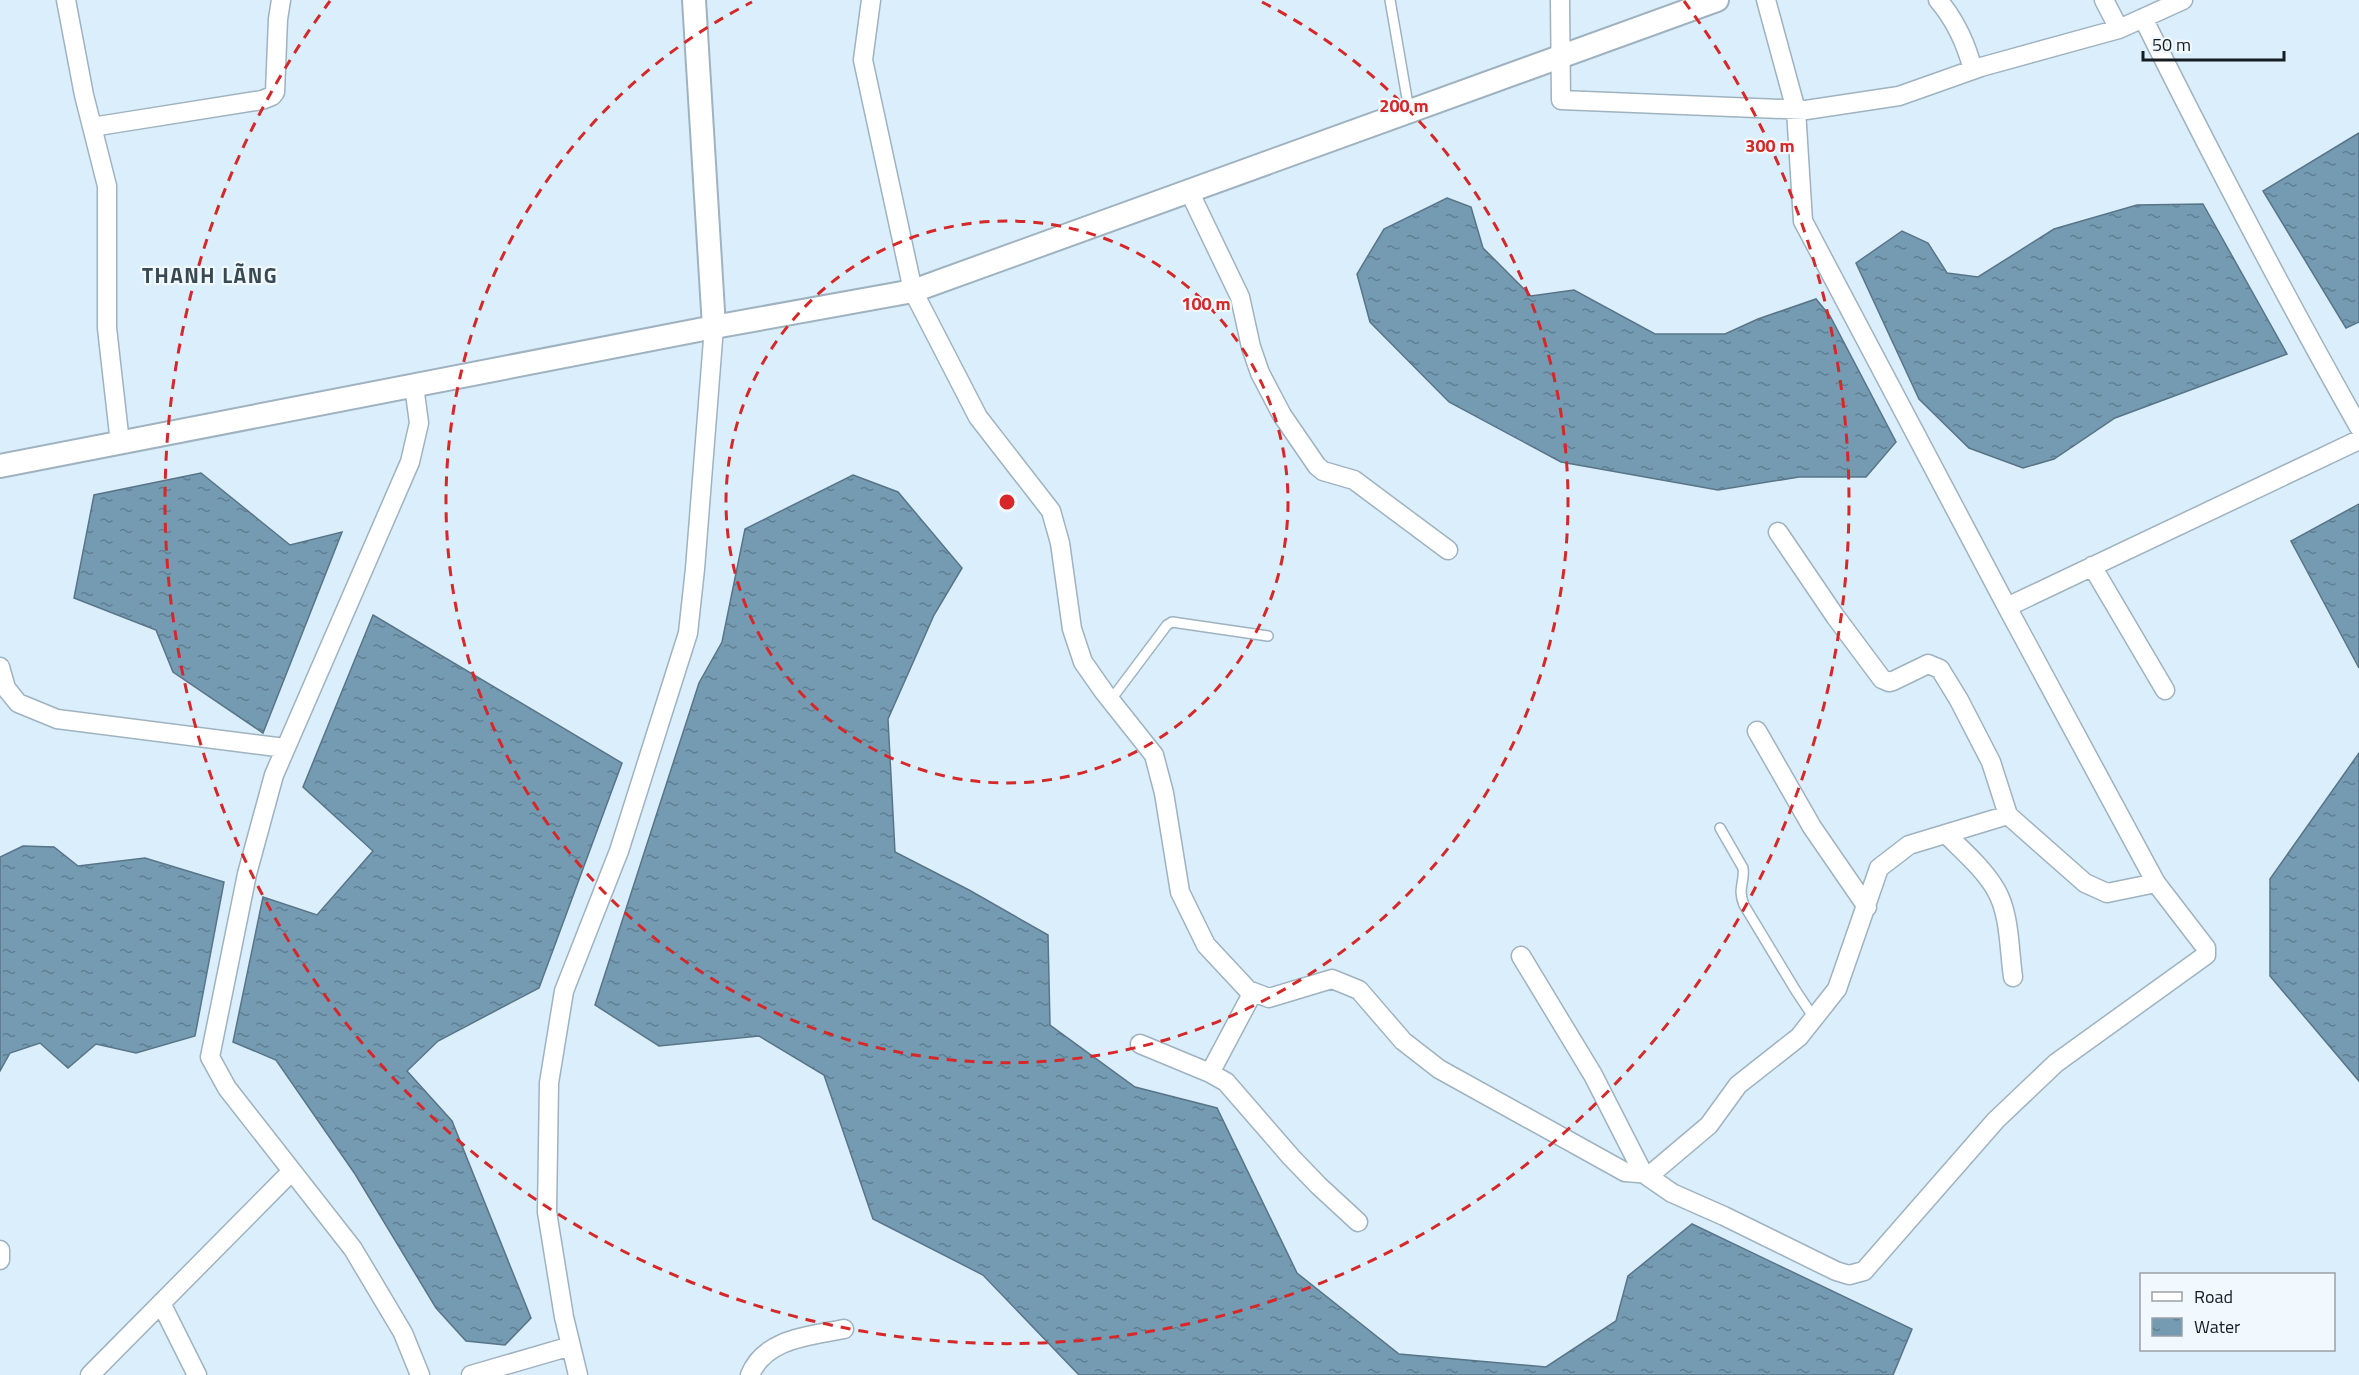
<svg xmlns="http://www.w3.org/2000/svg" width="2359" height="1375" viewBox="0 0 2359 1375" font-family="'Titillium Web',sans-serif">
<defs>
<pattern id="water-ripples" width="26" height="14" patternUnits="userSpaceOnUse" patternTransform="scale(1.5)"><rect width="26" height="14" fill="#759bb3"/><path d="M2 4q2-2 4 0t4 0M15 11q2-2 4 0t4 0" fill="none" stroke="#5f7e91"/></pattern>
</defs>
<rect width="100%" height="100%" fill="#daeefc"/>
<path fill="url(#water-ripples)" stroke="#587587" stroke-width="1.5" d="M2359,133v189l-13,6 -83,-137z
M1447,198l24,9 12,41 48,48 43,-6 81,44h70l33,-15 58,-20 14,17 66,126 -30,35h-67l-81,13 -157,-28 -112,-60 -79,-80 -13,-48 27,-45z
M2203,204l84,150 -172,64 -61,41 -31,9 -54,-20 -50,-49 -63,-136 46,-32 26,12 19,30 31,4 76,-48 83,-24z
M201,473l89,72 52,-13 -79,201 -90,-61 -17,-42 -82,-32 20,-103z
M853,475l45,17 64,76 -28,47 -46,104 7,133 74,38 79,45 2,90 85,62 82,21 80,165 102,81 147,13 70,-46 12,-45 64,-52 220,105 -19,46h-814l-96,-100 -110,-56 -49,-144 -65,-39 -100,10 -64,-41 104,-322 23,-41 23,-113z
M2359,504v164l-68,-127z
M373,615l249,148 -83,225 -101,53 -31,30 45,50 79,197 -26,27 -39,-4 -30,-33 -81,-134 -79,-114 -43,-18 30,-145 54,18 56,-64 -70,-64z
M2359,753v328l-89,-105v-97z
M23,846l31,1 24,19 67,-8 79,24 -29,154 -59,17 -40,-9 -28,24 -28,-25 -30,10 -10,18v-214z"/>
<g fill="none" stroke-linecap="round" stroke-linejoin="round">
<g stroke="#9fb2bf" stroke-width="12">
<path id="service" d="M1390,0l19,110
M1110,701l57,-76 5,-3 96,14
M1720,828l23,40c2,15 -6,20 1,37l52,86 18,27"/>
</g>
<g stroke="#9fb2bf" stroke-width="21">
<path id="minor" d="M66,0l18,95 23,91v142l13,115
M871,0l-8,60 50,231 65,126 73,94 9,32 12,86 11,33 21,30 50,63 10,38 16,99 26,53 42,45 21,8 63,-19 27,11 44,51 36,28 186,103 26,2 58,-49 29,-40 61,-48 38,-48 42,-121 30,-23 99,-30 77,68 22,10 49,-10
M1560,0l1,100 245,10 93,-14 82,-29 138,-38 64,-29
M1938,0c18,21 28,43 35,70
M2104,0l15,29
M2143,18c69,138 140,275 216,409
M92,127l170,-27 10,-4 3,-4 3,-73 3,-19
M1189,191l51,106 11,50 9,26 22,42 35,51 6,5 31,9 94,70
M1778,532l57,84 47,63 7,3 4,-1 35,-17 12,5 19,31 32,62 17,53
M2092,566l73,124
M2007,607l352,-167
M0,667l6,21 12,15 39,16 228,29
M1757,731l55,96 55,80
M1946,834c17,17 38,35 50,56 14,24 13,59 17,87
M1521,956l72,119 50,98 29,20 52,23 112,55 13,4 15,-4 132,-151 60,-57 150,-108v-7l-50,-65 -149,-276 -204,-386 -7,-111 -30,-110
M1140,1044l70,29 16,9 65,75 28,29 39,36
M1210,1073l43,-81
M292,1171l61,78 50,84 17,42
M0,1250v10
M161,1303l36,72
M90,1375l202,-204 -65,-83 -17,-31 37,-183 27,-99 136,-313 9,-39 -5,-37
M471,1375l100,-29
M578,1375l-14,-58 -17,-105 2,-129 15,-92 55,-140 69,-218 7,-64 19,-242
M750,1375c15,-37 60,-39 94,-46"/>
</g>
<g stroke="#9fb2bf" stroke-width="26">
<path id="tertiary" d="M694,0l20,327
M0,466l714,-139 199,-36 804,-291"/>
</g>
<use href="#service" stroke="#fff" stroke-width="9"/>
<use href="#minor" stroke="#fff" stroke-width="18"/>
<use href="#tertiary" stroke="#fff" stroke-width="22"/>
</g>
<g fill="none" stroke="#d62828" stroke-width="3" stroke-dasharray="10 8">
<circle cx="1007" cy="502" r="281"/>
<path d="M1262 2A561 561 0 1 1 752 2"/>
<path d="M1684 1A842 842 0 1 1 330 1"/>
</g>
<g text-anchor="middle" stroke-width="4.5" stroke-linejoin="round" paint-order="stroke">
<g font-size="21" font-weight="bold" letter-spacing="1.5" fill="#384954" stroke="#f1f9ff">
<text x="210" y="283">THANH LÃNG</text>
</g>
</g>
<circle cx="1007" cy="502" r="9" fill="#d62828" stroke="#f1f9ff" stroke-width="3"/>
<g font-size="18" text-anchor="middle" font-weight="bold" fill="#d62828" stroke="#f1f9ff" stroke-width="4.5" stroke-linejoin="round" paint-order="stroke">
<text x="1404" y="112">200 m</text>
<text x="1770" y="152">300 m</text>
<text x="1206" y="310">100 m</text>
</g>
<rect x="2140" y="1273" width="195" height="78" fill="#f1f9ff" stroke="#99a1a6" stroke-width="1.5"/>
<rect x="2152" y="1292" width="30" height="9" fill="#ffffff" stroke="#99a1a6" stroke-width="1.5"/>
<text x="2194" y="1303" font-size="18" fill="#151d21">Road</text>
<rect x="2152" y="1318" width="30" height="18" fill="url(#water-ripples)" stroke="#99a1a6" stroke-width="1.5"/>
<text x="2194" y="1333" font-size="18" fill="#151d21">Water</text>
<path d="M2143 51v9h141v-9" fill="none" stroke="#151d21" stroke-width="3"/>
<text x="2152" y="51" font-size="18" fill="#151d21" stroke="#f1f9ff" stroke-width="4.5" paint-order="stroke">50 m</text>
</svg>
